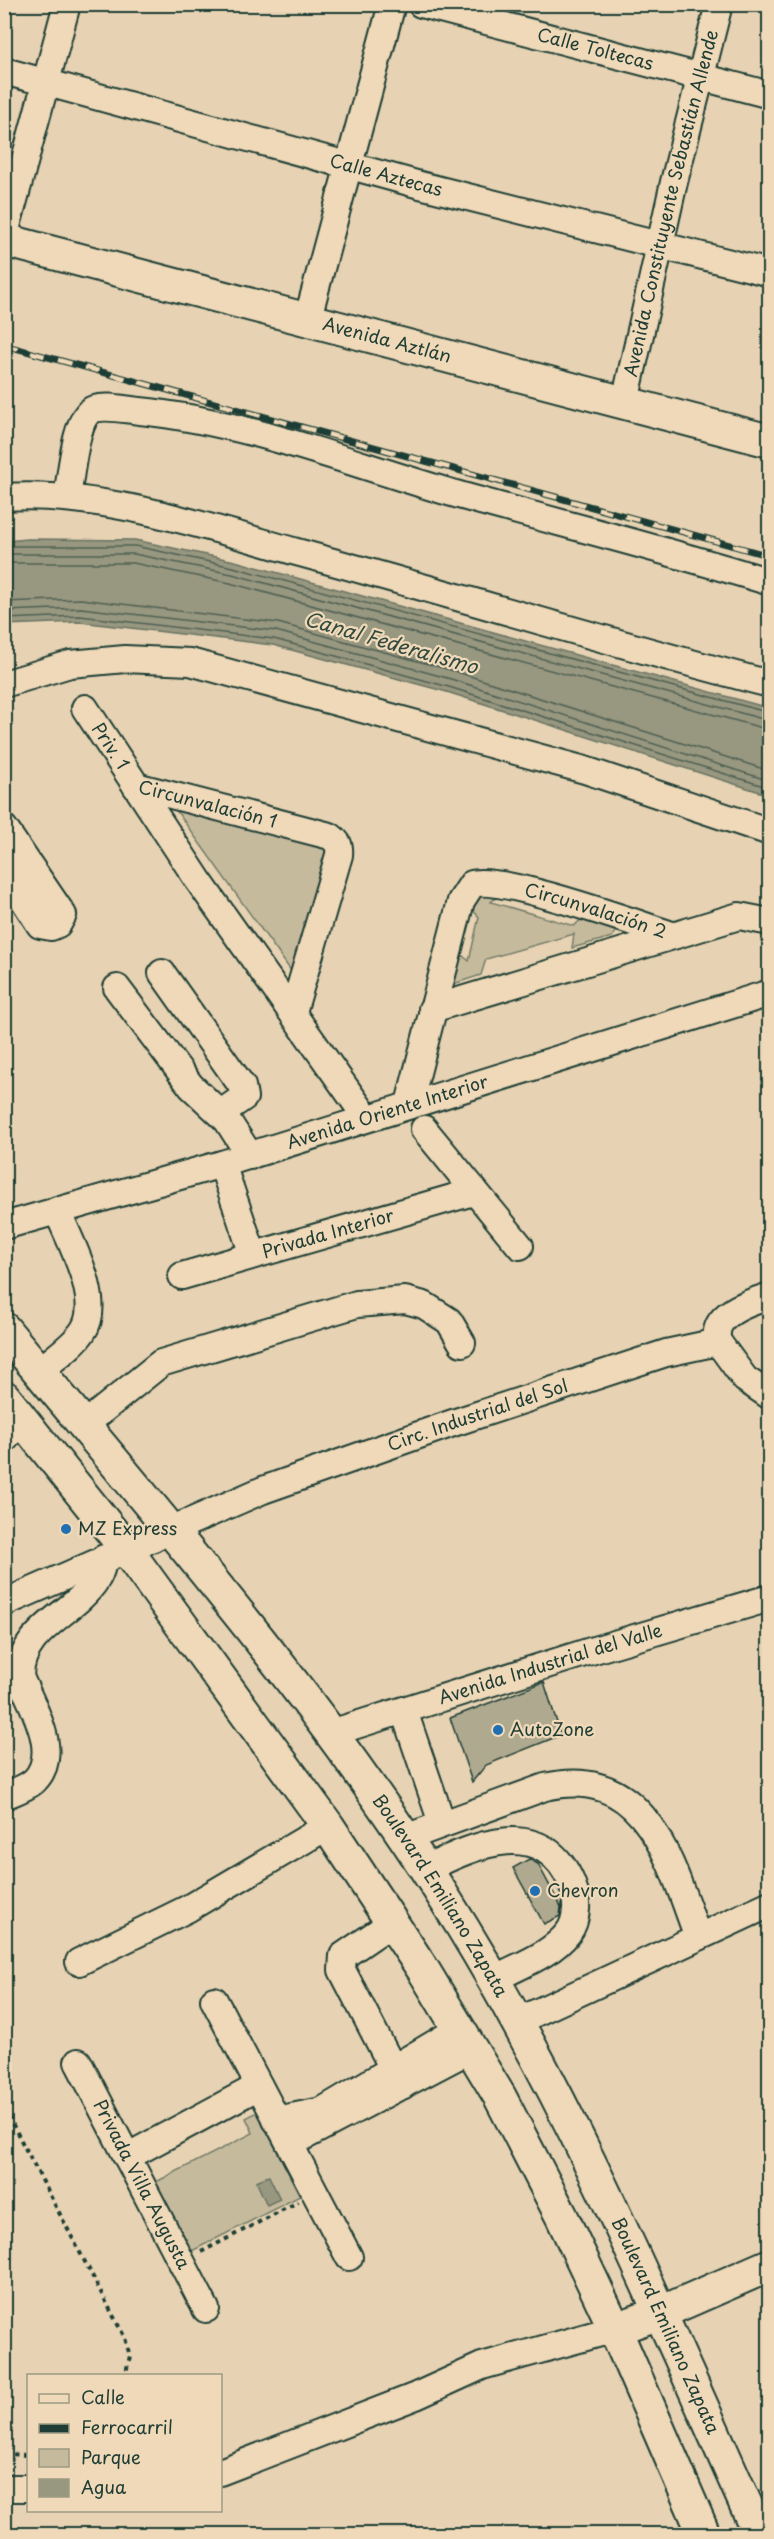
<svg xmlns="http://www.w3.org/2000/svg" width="774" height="2539" viewBox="0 0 774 2539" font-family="'Playpen Sans',sans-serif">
<rect width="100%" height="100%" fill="#e7d3b3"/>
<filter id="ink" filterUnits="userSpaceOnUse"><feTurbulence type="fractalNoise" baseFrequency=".0167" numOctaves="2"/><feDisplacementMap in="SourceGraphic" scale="12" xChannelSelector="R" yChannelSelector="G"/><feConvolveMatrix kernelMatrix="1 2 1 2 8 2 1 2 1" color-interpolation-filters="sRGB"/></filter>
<g filter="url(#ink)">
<path fill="#c6ba9d" stroke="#727c68" stroke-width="1.5" d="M173,806l153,43 -32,126z
M473,885l30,7 -12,10 83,24 12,-11 31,14 -5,8 -40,11 2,-14 -88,25 -5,16 -34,11 10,-35 12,10 10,-44 -10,-11z
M257,2112l43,84 -116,59 -42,-82 7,-3 7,12 97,-49 -7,-15z"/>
<path fill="#989780" stroke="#687362" stroke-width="1.5" d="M28,539l107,1 100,21 534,147v87l-322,-103 -174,-47 -193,-23 -75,3v-84z
M269,2176l11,23 -13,6 -11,-24z"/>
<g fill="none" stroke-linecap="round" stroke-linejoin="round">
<path stroke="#4f6152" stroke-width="1.5" d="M4,546h131l98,21 537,146
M4,554h130l98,20 538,147
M4,563h129l97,20 540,147
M4,602l77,-3 197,24 176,48 316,100
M4,611l77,-3 195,23 175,48 319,102
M4,619l76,-3 194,23 175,48 321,101"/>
</g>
<path fill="#afa990" stroke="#1f3d34" stroke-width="1.5" d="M544,1682l17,53 -75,30 -14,17 -22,-64z
M529,1859l9,5 23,43 -1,9 -16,8 -31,-56z"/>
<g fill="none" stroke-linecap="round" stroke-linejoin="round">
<g stroke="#1f3d34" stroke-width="30">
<g id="minor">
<path id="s1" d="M421,4l349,91"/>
<path id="s2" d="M4,71l416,114 350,88"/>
<path d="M4,237l63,-233"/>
<path d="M307,321l85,-317"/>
<path id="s3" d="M625,402l49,-220 45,-178"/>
<path d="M4,497c92,-7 201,29 289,54 159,43 317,92 477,133"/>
<path d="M67,497c4,-19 8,-82 27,-88 14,-4 32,1 46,2 109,11 214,54 319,84 104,29 208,55 311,87"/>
<path d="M4,684l66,-20 55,-5 65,3 395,108 185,62"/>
<path id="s4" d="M85,708l113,172 168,237"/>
<path id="s5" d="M136,786l194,50c8,6 10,9 9,19l-46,157"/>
<path d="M4,828l59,87 -5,9 -7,3 -11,-2 -36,-56"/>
<path d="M162,973l80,113 2,11 -23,16"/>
<path d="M117,988l74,98 36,34 23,36"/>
<path d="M432,1009l307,-93 31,6"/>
<path id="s6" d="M409,1104l52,-203 11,-17c29,-9 163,39 200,51"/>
<path d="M424,1129l96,117"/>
<path d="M222,1164l31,91"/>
<path id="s7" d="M4,1226l218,-62 548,-171"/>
<path id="s8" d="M182,1276l291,-84"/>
<path d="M718,1342c-9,-28 33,-40 52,-46"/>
<path d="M718,1342l27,37 25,17"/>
<path d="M39,1371c14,-12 34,-25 44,-40 21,-30 -14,-91 -26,-121"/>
<path d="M84,1425l77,-62 196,-59 48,-4 19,5 25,16 13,22"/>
<path d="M4,1440l19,-20"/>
<path id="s9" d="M4,1603l259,-113 190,-67 213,-70 52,-11"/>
<path d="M404,1711l38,112"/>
<path id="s10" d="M331,1733l263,-83 176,-52"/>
<path d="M4,1796c10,-4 22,-8 30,-15 28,-27 -2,-75 -14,-104 0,-48 53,-62 76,-97 5,-6 6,-15 8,-22"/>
<path d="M405,1838l140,-51c102,-24 126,78 153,150"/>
<path d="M426,1869c50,-25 117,-54 146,15 6,15 6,36 -4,49 -17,22 -50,33 -74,46"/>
<path d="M393,1922l-50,34 -1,14 60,116"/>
<path d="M79,1962l108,-53 141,-83"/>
<path d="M214,2000l135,257"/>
<path d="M516,2022l254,-118"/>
<path id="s11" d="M78,2062l128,247"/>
<path d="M276,2120l46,-9 137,-82"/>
<path d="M290,2144l181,-95"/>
<path d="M127,2157l132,-71"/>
<path d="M220,2472l196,-76 66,-30 133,-37"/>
<path d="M4,2488h24"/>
</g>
</g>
<g stroke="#1f3d34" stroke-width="36">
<g id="major">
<path id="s12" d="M4,240l766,201"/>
<path id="s13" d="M4,1329c160,194 328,384 459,599 117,192 204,402 296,606"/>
<path d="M4,1397l122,152 202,277 96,145 76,126 62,120 53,112 89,205"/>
<path d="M615,2329l45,-16 110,-48"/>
</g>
</g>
<path stroke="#1f3d34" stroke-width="4" stroke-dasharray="4.5 4.5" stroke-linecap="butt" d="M4,2108l121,230 5,18 -5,20
M201,2252l97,-50
M4,2454l24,1"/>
<use href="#minor" stroke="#efd9b8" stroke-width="26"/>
<use href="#major" stroke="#efd9b8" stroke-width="32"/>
<g stroke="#1f3d34" stroke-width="7">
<path id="rail" d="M4,345l766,211"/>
</g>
<use href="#rail" stroke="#efd9b8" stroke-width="4.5" stroke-dasharray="14" stroke-linecap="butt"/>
</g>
</g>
<g fill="#1f6fb2" stroke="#efd9b8" stroke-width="2">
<circle cx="66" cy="1529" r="6"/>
<circle cx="498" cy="1730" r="6"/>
<circle cx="535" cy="1891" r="6"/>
</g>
<g text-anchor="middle" stroke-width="4.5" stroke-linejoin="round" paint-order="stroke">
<g font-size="18" fill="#1f3d34" stroke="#efd9b8">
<text dy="6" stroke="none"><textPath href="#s1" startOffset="180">Calle Toltecas</textPath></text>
<text dy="6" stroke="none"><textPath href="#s2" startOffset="396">Calle Aztecas</textPath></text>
<text dy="6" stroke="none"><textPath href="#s3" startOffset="204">Avenida Constituyente Sebastián Allende</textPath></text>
<text dy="6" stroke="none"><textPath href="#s12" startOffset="396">Avenida Aztlán</textPath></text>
<text dy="6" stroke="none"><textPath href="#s4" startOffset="46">Priv. 1</textPath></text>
<text dy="6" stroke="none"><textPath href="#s5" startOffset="74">Circunvalación 1</textPath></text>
<text dy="6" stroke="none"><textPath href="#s6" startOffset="357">Circunvalación 2</textPath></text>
<text dy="6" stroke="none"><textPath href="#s7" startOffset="400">Avenida Oriente Interior</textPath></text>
<text dy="6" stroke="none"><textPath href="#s8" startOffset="152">Privada Interior</textPath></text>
<text dy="6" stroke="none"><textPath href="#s9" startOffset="510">Circ. Industrial del Sol</textPath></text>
<text dy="6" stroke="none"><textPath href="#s10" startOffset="230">Avenida Industrial del Valle</textPath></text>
<text dy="6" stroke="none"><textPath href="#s13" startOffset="716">Boulevard Emiliano Zapata</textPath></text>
<text dy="6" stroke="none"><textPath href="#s11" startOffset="138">Privada Villa Augusta</textPath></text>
<text dy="6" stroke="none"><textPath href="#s13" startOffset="1202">Boulevard Emiliano Zapata</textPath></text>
</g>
<g font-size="18" fill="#1f3d34" stroke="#efd9b8" text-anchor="start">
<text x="78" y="1535">MZ Express</text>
<text x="510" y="1736">AutoZone</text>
<text x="547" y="1897">Chevron</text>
</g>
<g font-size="20" font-style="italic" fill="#314a3f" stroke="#efd9b8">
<text transform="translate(391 643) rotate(16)" y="7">Canal Federalismo</text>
</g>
</g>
<rect width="774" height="2539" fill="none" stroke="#efd9b8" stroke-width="24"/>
<rect x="12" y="12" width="750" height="2515" fill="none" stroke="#1f3d34" stroke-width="2" filter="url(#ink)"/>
<rect x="27" y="2374" width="195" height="138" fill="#efd9b8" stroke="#9c9b83" stroke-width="1.5"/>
<rect x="39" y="2394" width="30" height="9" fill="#efd9b8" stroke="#9c9b83" stroke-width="1.5"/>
<text x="81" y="2404" font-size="18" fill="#1f3d34">Calle</text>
<rect x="39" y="2424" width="30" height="9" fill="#1f3d34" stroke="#9c9b83" stroke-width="1.5"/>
<text x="81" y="2434" font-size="18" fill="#1f3d34">Ferrocarril</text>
<rect x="39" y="2449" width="30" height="18" fill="#c6ba9d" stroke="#9c9b83" stroke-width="1.5"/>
<text x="81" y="2464" font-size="18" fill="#1f3d34">Parque</text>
<rect x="39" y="2479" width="30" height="18" fill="#989780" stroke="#9c9b83" stroke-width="1.5"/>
<text x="81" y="2494" font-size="18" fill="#1f3d34">Agua</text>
</svg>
